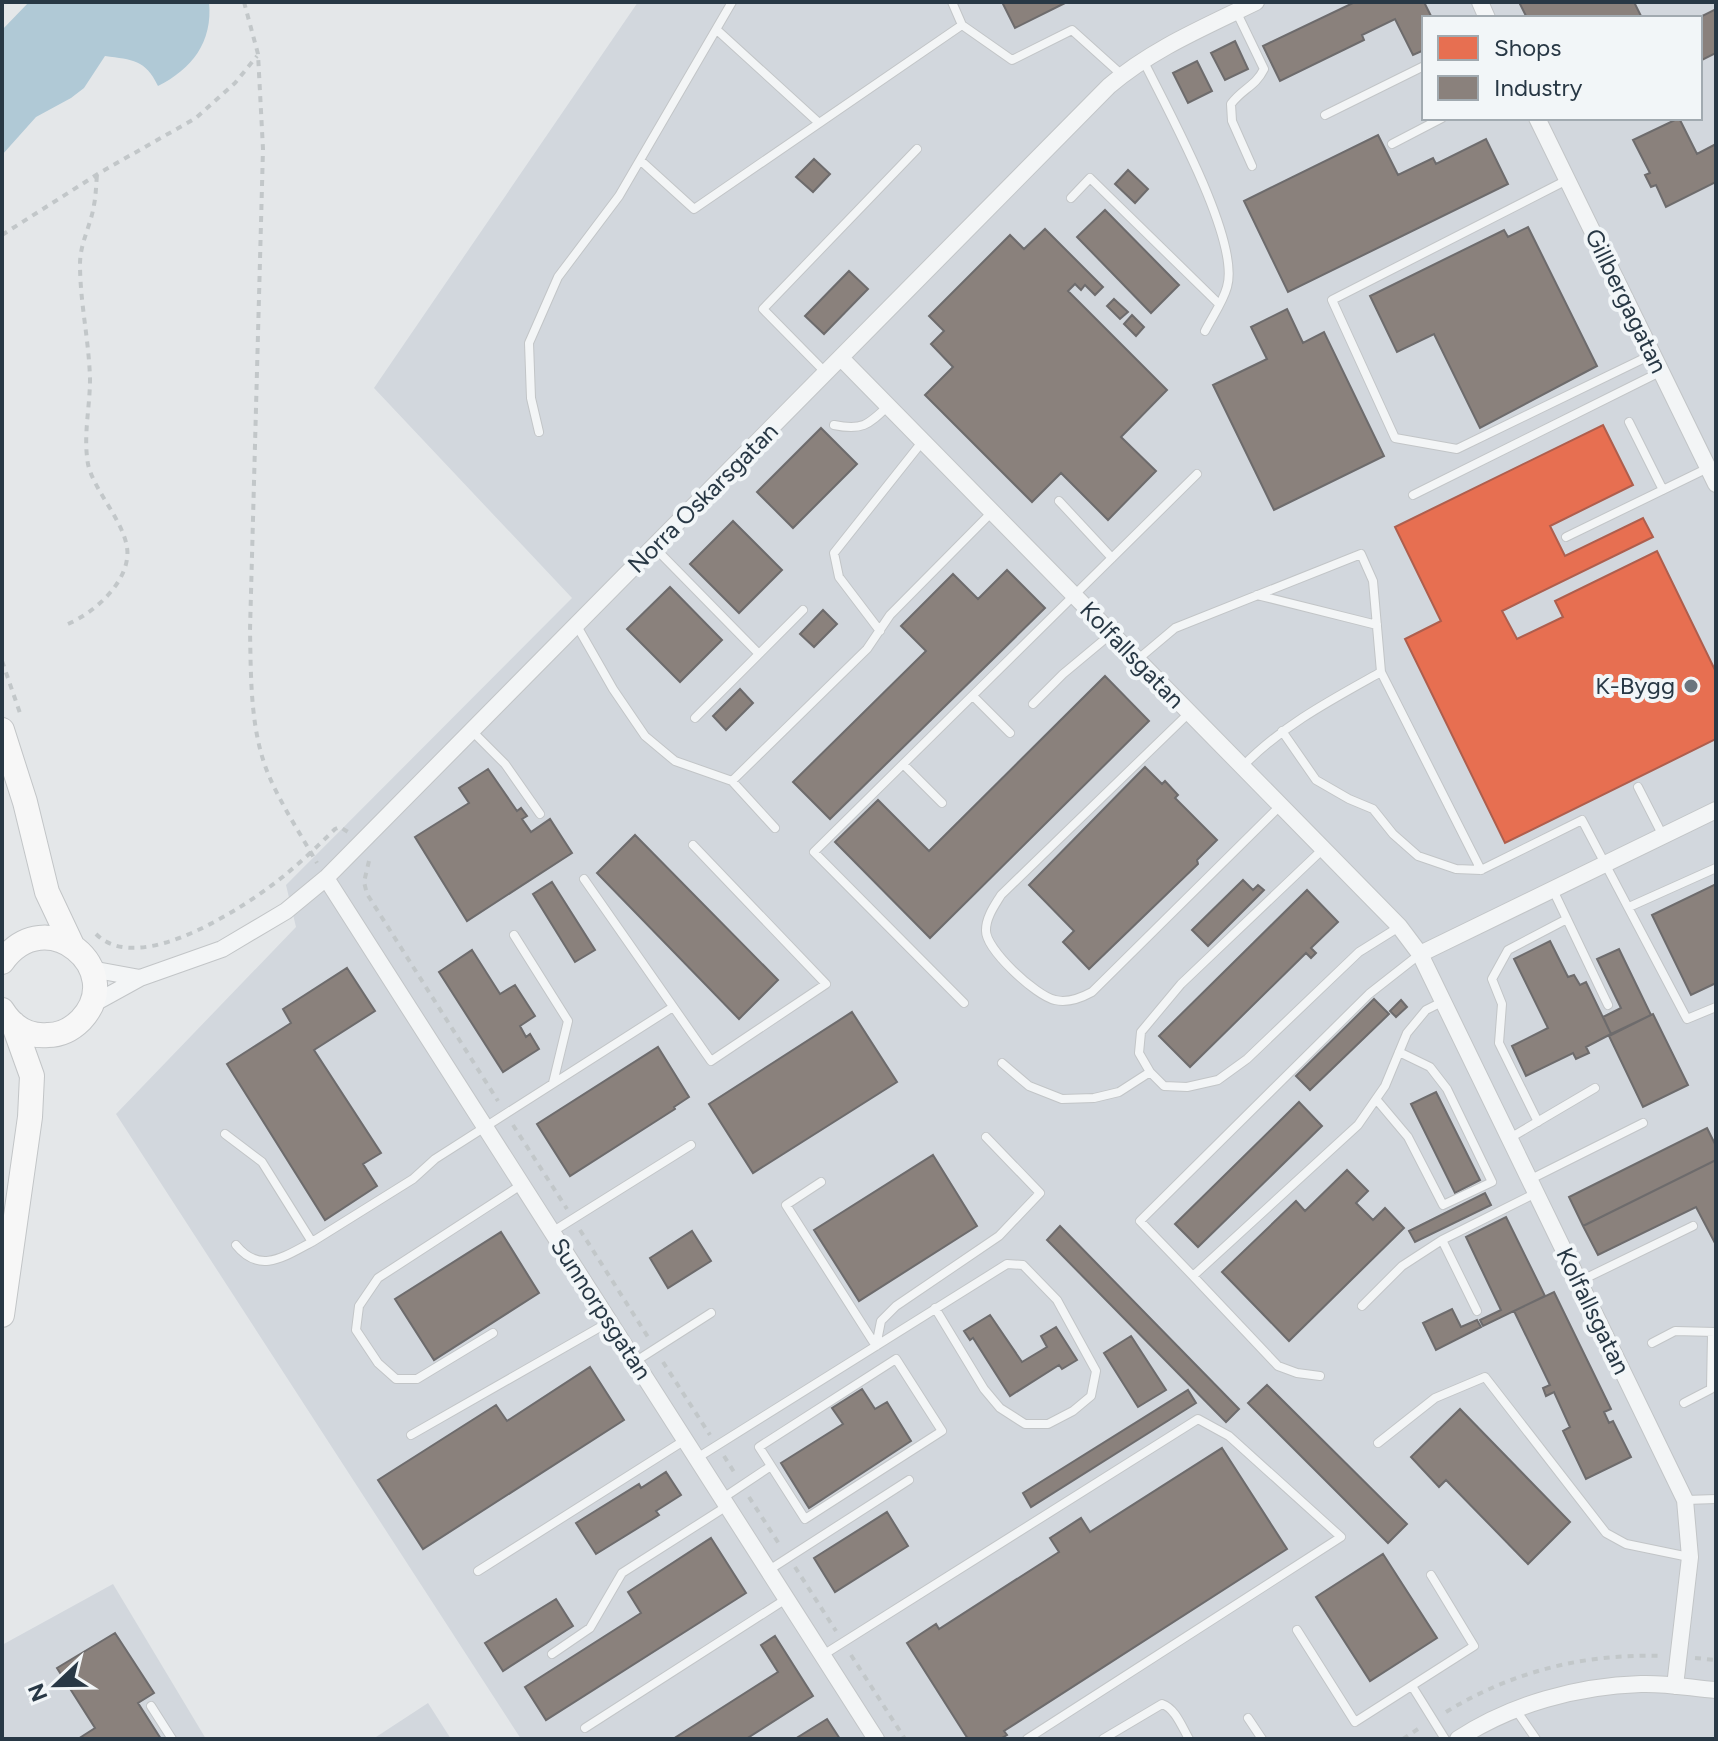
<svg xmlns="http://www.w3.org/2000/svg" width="1718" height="1741" viewBox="0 0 1718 1741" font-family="Figtree,sans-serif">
<rect width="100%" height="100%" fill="#e4e7e9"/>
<path fill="#d2d7dd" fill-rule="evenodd" d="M638,2h1078v1737h-1195l-405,-625 180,-187 -10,-42 286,-287 -198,-210zM1424,18h276v100h-276z
M113,1584l93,155h-204v-94z
M428,1703l23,36h-78z"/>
<path fill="#b0c9d6" d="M29,2h180c4,40 -17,67 -51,84 -13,-27 -25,-26 -53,-30l-21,32 -13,10 -35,19 -34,38v-125z"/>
<path fill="#e76f51" stroke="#ae5e4d" stroke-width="2" d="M1603,425l30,60 -83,41 15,30 78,-38 10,19 -151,74 15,28 46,-22 -8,-16 102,-50 59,121v67l-211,104 -100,-204 36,-18 -46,-94z"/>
<path fill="#8a817c" stroke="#6d6b6c" stroke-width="2" d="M1002,2h65l-52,26z
M1355,2h69l8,16h-8v32l-11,5 -18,-36 -33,16 2,5 -84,41 -17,-35z
M1519,2h115l8,16h-115z
M1716,9v44l-16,8 -2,-43z
M1235,41l13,28 -23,11 -14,-27z
M1197,61l15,30 -24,12 -15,-30z
M1679,118l18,36 19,-10v38l-50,25 -10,-22 -5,2 -6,-12 5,-2 -17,-33z
M1378,135l20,40 35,-17 3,6 50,-25 22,45 -220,108 -44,-91z
M814,159l16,15 -17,18 -17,-15z
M1128,170l20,19 -13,14 -20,-19z
M1105,210l74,75 -28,28 -74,-76z
M1528,227l69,139 -117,62 -46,-94 -37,18 -27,-56 134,-66 4,7z
M1045,229l58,58 -8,8 -10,-10 -4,5 -6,-6 -7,7 99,99 -46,47 35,34 -48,49 -47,-47 -29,29 -107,-107 28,-28 -22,-23 13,-13 -15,-15 81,-81 14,14z
M849,271l19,18 -44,45 -19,-18z
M1114,299l14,13 -8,7 -13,-13z
M1287,309l16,34 21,-11 60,124 -110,54 -61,-125 54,-26 -16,-32z
M1132,315l12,12 -8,9 -12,-12z
M821,428l36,36 -64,64 -36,-36z
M733,521l49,49 -43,43 -49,-49z
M1007,570l38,38 -215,211 -37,-37 133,-131 -25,-25 52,-52 25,25z
M670,587l52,53 -42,42 -53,-53z
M823,610l14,14 -23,23 -14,-13z
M1105,676l44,45 -219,217 -95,-96 43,-42 51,51z
M740,689l13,14 -27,27 -13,-14z
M1145,767l17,17 3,-3 13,14 -3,3 42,42 -20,20 1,4 -109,105 -26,-27 11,-11 -45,-46z
M488,769l29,42 4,-3 6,8 -5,3 9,13 19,-13 22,34 -105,68 -52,-84 54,-34 -10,-15z
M635,835l143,145 -39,39 -142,-146z
M1243,880l10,10 5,-5 6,5 -56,56 -16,-16z
M552,882l43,68 -20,12 -42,-68z
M1716,884v99l-25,12 -39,-80z
M1307,890l31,32 -27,26 5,5 -5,5 -5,-5 -116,114 -31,-31z
M1550,941l18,36 6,-2 6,10 6,-3 25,52 -25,13 3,6 -13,6 -3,-6 -47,23 -14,-30 36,-18 -34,-69z
M1619,949l32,66 -40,19 -8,-17 18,-9 -24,-49z
M472,950l28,44 15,-9 20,31 -15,10 6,11 4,-3 9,15 -36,23 -64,-100z
M347,968l28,43 -61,39 67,103 -18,11 14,22 -52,34 -98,-156 64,-41 -8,-14z
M1374,999l15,15 -79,76 -14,-14z
M1401,1000l6,7 -11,10 -6,-6z
M852,1012l45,70 -144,91 -44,-69z
M1653,1014l35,71 -45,22 -34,-71z
M658,1047l31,50 -15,10 1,2 -105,67 -33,-52z
M1436,1092l44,88 -25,13 -44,-89z
M1299,1102l23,24 -124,121 -23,-23z
M1707,1128l9,18v14l-133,66 -14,-29z
M933,1155l44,71 -118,75 -45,-71z
M1716,1160v85l-20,-38 -98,48 -15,-29z
M1347,1170l21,21 -12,12 17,17 12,-12 19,20 -115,113 -67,-69 74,-71 9,10z
M1485,1193l6,12 -76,37 -6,-11z
M1506,1217l39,79 -62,30 -3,-6 21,-10 -35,-73z
M1060,1226l179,183 -13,13 -179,-182z
M692,1231l19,30 -43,27 -18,-30z
M501,1232l38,61 -105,67 -39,-61z
M1554,1292l57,117 -7,3 5,11 4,-2 18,36 -45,22 -23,-48 7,-4 -16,-35 -8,4 -3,-8 7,-3 -36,-74z
M1452,1309l9,18 16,-7 4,7 -45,23 -13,-27z
M990,1315l32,47 25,-15 -6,-11 15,-9 21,33 -15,9 -3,-4 -49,31 -37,-58 -3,2 -6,-9z
M1131,1336l35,54 -28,17 -34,-54z
M590,1367l34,53 -201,129 -45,-69 118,-75 11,16z
M1267,1385l140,139 -19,19 -140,-140z
M862,1389l13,20 12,-7 24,39 -102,67 -28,-45 62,-39 -11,-16z
M1188,1390l8,13 -165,104 -8,-14z
M1460,1409l110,113 -42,42 -82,-84 -7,7 -28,-30z
M1222,1448l65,101 -283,182 3,4 -7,4h-32l-61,-96 29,-19 3,5 120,-77 -9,-14 31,-20 9,14z
M666,1472l15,23 -25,16 3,4 -63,39 -20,-31 63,-39 2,4z
M887,1512l21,34 -73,46 -21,-34z
M711,1538l35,55 -200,127 -21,-33 116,-74 -13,-21z
M1383,1554l54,84 -67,43 -54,-84z
M556,1599l17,27 -70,45 -18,-28z
M115,1633l39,60 -16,10 23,36h-83l17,-11 -38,-60z
M775,1636l38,60 -67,43h-73l105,-67 -17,-27z
M827,1719l13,20h-45z"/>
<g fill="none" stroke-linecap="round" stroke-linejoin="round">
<g stroke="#c2c5c7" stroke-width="10">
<path id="lane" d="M1236,11l28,58c-9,18 -21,19 -33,35l1,17 20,45
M962,25l50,35 60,-30 50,45
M717,30l102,93
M1143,60c23,47 98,181 84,227 -4,15 -15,30 -22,44
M1325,115l99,-49
M1392,144l50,-26
M640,160l54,49 268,-184 -10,-23
M1567,180l-235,120 63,138 62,11 196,-95
M1071,198l19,-20 129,126
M826,373l-63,-64 154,-160
M1629,422l34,68
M834,425c28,6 34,0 54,-19
M539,432l-8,-34 -2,-55 29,-66 61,-81 113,-194
M1413,495l247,-123
M1059,501l53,57
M1566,537l142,-69
M654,547l105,107
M1257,595l120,30
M577,626l36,63 32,47 30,25 57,20 43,47
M880,631l-41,-54 -5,-24 88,-111
M1137,660l38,-32 186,-74 12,27 8,91
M973,696l37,37
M1033,704l30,-30 48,-40
M1188,714l-187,181c-6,10 -15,22 -15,35 -1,19 50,66 69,70 12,3 26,-2 37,-8l188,-186
M695,718l108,-108
M472,731l33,33 35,50
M1282,731l34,49 33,19 24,10 20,25 25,22 38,13 25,1
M903,764l39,39
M1243,766c40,-41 88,-66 138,-94l100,198 101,-50 105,199 29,-12
M732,781l135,-132 23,-34 102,-103
M1638,787l25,49
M1323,849l-142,135 -40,48 -2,21 11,19 14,14 23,1 31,-7 29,-21 112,-107 40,-25
M584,879l127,182 115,-77 -133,-139
M1553,890l55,115
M1629,907l87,-39
M514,935l54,86 -15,62
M1420,954l-51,40 -229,227 53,55 165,-151 27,-39 22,-53 19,-23 16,-8
M964,1003l-150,-151 383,-378
M1002,1063l27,23 33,13 32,-1 25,-6 31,-20
M1376,1099l32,38 35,68 49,-23 -45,-93 -17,-22 -31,-15
M1538,1122l-39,-79 3,-39 -10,-25 16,-29 59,-31
M225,1134l37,28 50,80 101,-63 22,-20 238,-152
M1510,1138l85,-50
M1529,1180l114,-57
M821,1182l-35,23 90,141
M552,1232l139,-87
M236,1245c24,30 49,11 76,-3
M1193,1276l85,90 19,7 23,3
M1578,1282l115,-56
M1362,1306l40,-40 40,-26
M1477,1311l-35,-71 94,-47
M493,1333l-76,46h-21l-18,-16 -22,-33 3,-24 19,-28 143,-93
M1652,1343l23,-12 40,1
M876,1346l5,-25 15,-15 103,-70 41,-43 -54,-56
M896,1359l46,72 -137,88 -46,-72z
M636,1361l75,-48
M1684,1403l27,-14 1,-55
M411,1435l198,-113
M1378,1443l57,-45 50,-21 121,156 20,11 63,13
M697,1458l310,-194 16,1 34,35 39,71 -5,25 -18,15 -25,13h-23l-25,-16 -16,-19 -49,-81
M723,1498l48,-32
M1686,1500l30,-1
M769,1570l140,-90
M478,1571l207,-131
M1297,1630l58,92 119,-76 -43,-71
M552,1654l38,-26 32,-55 105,-67
M823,1655l375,-236 31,17 112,101 -314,202
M1412,1686l33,53
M151,1706l21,33
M1516,1710l20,29
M1248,1718l14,21
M585,1728l201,-129
M1103,1739l59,-35c13,4 20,23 27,35"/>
</g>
<g stroke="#c2c5c7" stroke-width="18">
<path id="street" d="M1480,2l7,16
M1537,118l179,366
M841,358l558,568 21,28 265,546 5,57 -15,129
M326,878l550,861
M1420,954l296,-144
M91,969l49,9
M91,1005l49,-27 82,-29 64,-38 40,-33 783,-792c43,-37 96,-59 147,-84
M1458,1739c54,-35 119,-53 183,-55 25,-1 50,4 75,6"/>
</g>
<g stroke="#c2c5c7" stroke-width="26">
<path id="secondary" d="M2,730l23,72 22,90 25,53
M2,962c44,-62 126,8 79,58 -9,9 -21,15 -33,15 -20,2 -36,-9 -46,-25
M2,1315l28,-198 2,-41 -19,-53"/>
</g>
<path stroke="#c2c7c9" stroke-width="4" stroke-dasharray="6 6" stroke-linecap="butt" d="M244,2l14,52 5,95 -13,481c1,48 0,101 19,146 13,30 32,59 48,87
M2,235l99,-63 95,-54 39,-35 22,-27
M68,624c25,-11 55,-37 59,-65 5,-30 -33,-66 -39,-95 -5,-29 2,-56 2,-85 -1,-39 -10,-76 -10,-115 0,-21 11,-39 14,-59 2,-10 2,-20 3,-30
M2,661l19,55
M369,861l-5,21 3,12 131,207
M96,934c43,44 151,-28 189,-59 17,-14 34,-30 50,-46l5,-2 8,5
M513,1125l54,84
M580,1230l68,107
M663,1362l47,73
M724,1456l10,16
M749,1497l32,50
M795,1567l41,64
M851,1655l54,84
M1695,1658l21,2
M1446,1712c65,-40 139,-59 216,-56
M1403,1739l18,-12"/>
<use href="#lane" stroke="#f3f5f6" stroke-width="8"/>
<use href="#street" stroke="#f3f5f6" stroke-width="16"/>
<use href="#secondary" stroke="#f7f7f7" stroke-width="24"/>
</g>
<circle fill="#6a757e" stroke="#f2f6f8" stroke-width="3" cx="1691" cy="686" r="8"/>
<g text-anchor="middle" stroke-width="8" stroke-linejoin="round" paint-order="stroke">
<g font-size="24" fill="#283845" stroke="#f2f6f8">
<text transform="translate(1626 301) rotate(64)" y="8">Gillbergagatan</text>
<text transform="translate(703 498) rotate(-45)" y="8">Norra Oskarsgatan</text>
<text transform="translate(1132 655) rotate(46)" y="8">Kolfallsgatan</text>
<text transform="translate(601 1309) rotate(57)" y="8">Sunnorpsgatan</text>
<text transform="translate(1593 1311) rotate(64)" y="8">Kolfallsgatan</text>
</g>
<g font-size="24" fill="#283845" stroke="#f2f6f8" text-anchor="end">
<text x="1675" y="694">K-Bygg</text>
</g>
</g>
<rect width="1718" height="1741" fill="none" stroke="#283845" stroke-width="8"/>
<rect x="1422" y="16" width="280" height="104" fill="#f2f6f8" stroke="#a1aab0" stroke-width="2"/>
<rect x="1438" y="36" width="40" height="24" fill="#e76f51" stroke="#a1aab0" stroke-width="2"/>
<text x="1494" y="56" font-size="24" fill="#283845">Shops</text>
<rect x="1438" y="76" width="40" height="24" fill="#8a817c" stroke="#a1aab0" stroke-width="2"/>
<text x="1494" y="96" font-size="24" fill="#283845">Industry</text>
<g transform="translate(56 1685) rotate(248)" stroke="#f2f6f8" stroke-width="6" paint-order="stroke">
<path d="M0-6L14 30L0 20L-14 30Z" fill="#283845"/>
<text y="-12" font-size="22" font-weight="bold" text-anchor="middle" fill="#283845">N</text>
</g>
</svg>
